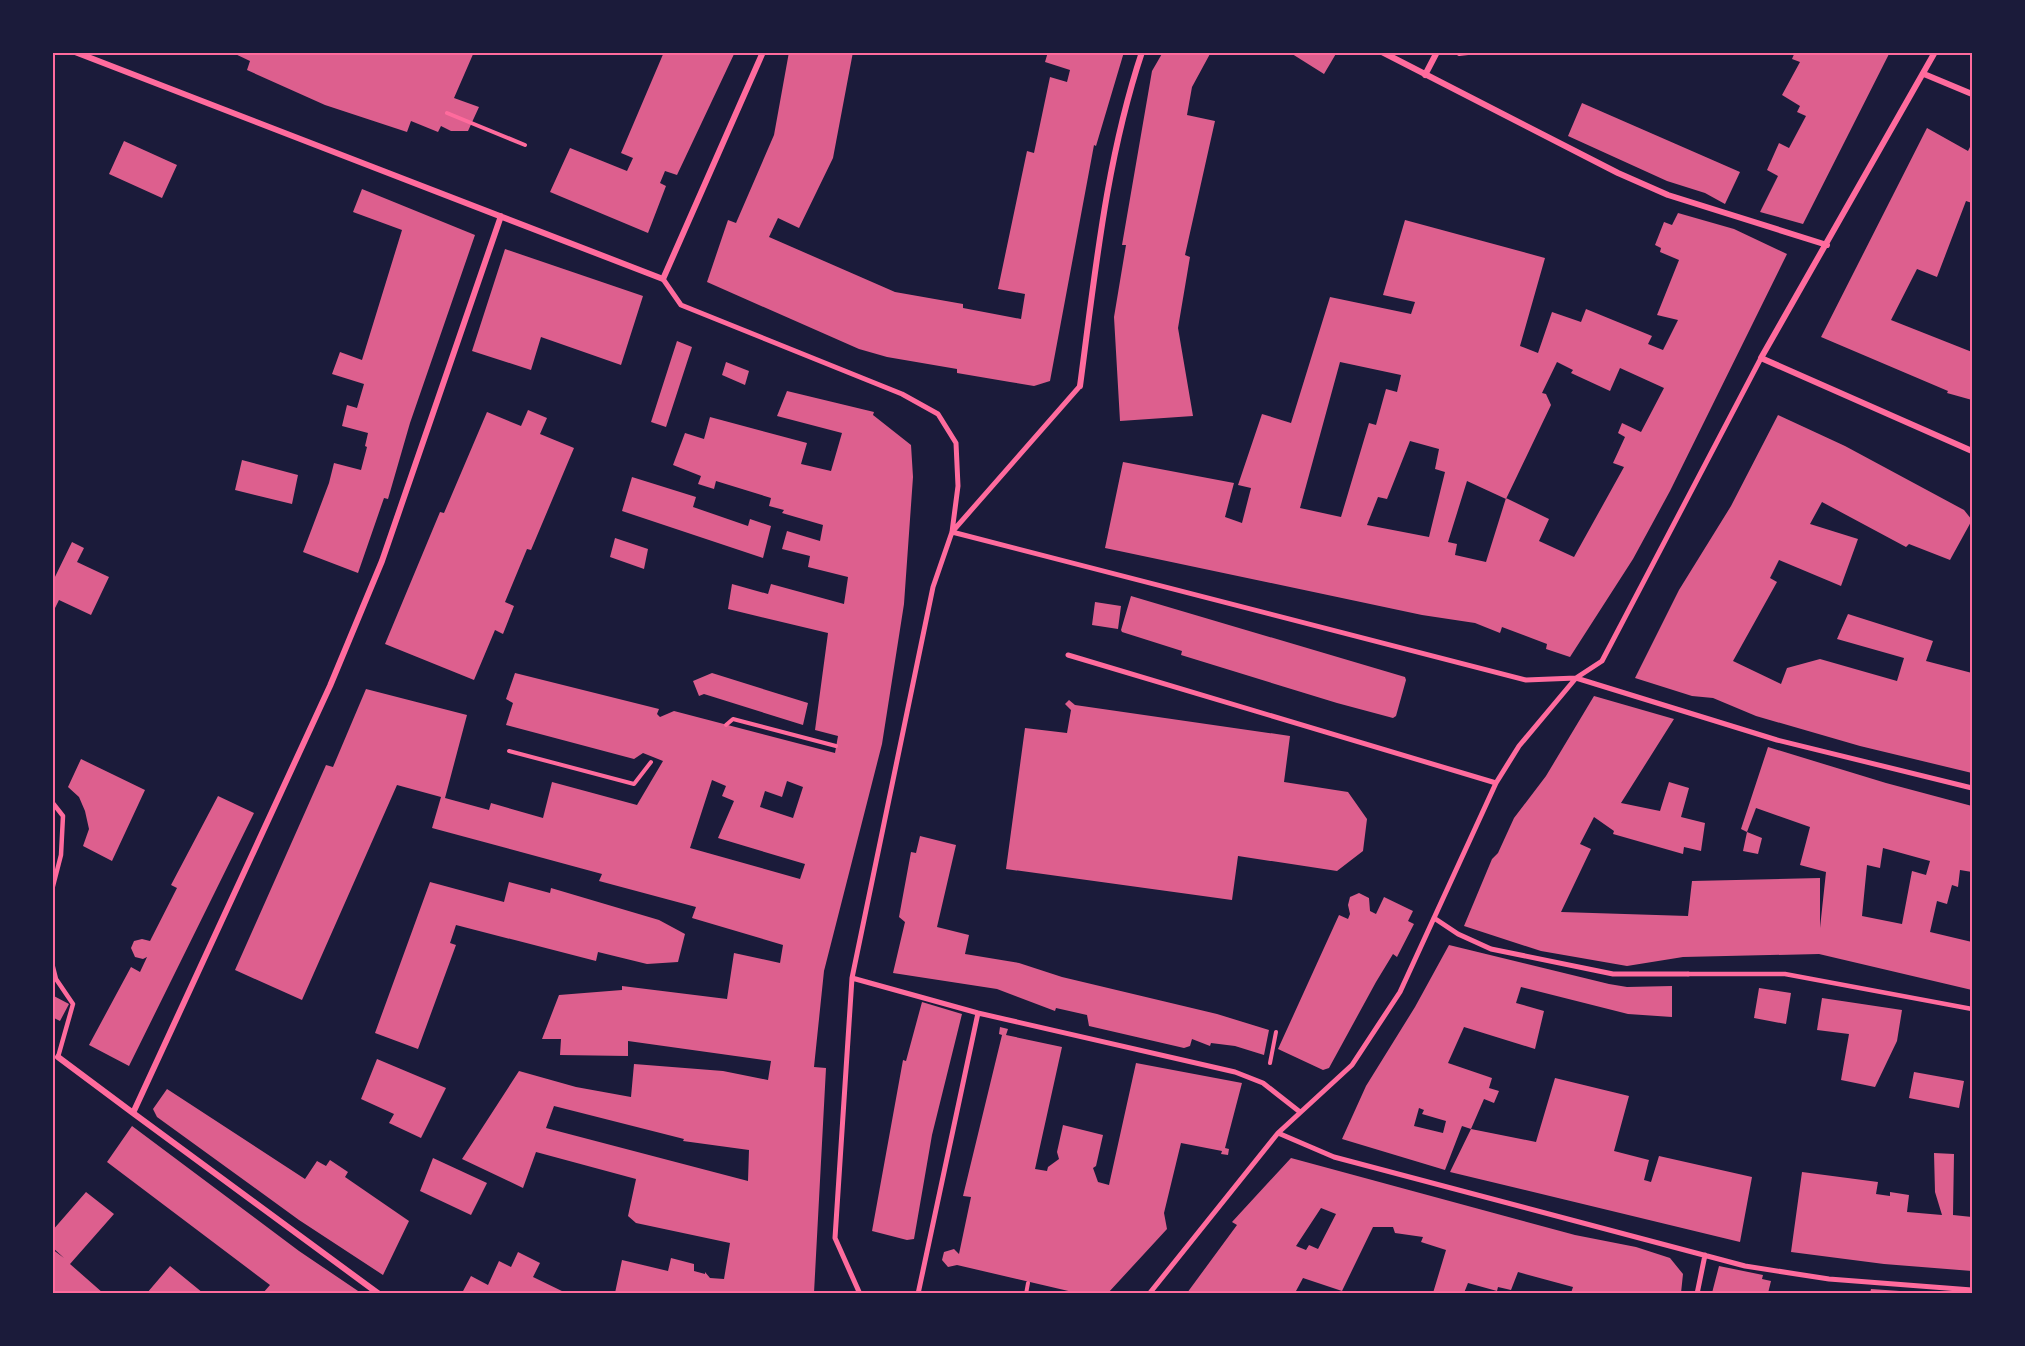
<svg xmlns="http://www.w3.org/2000/svg" width="2025" height="1346" viewBox="0 0 2025 1346" font-family="'DejaVu Sans',sans-serif">
<rect width="100%" height="100%" fill="#1b1b3a"/>
<path fill="#dd5f8e" fill-rule="evenodd" d="M231,52h243l-20,46 25,9 -11,24h-17l-10,-5 -3,6 -27,-11 -4,11 -82,-27 -78,-35 3,-9z
M664,52h71l-58,123 -12,-4 -5,12 6,3 -18,47 -98,-41 20,-44 57,23 6,-13 -12,-5z
M789,52h64l-20,106 -34,70 -21,-10 -9,19 126,55 68,12v4l58,11 4,-25 -27,-5 29,-138 7,2 16,-76 17,5 3,-12 -25,-8 3,-10h76l-28,94 -2,-1 -44,236 -16,5 -24,-4 -53,-9v-4l-70,-12 -28,-8 -152,-67 21,-62 8,3 38,-88z
M1163,52h48l-19,35 -5,28 28,6 -30,134 5,2 -12,71 15,88 -73,5 -6,-104 12,-72h-4l30,-174z
M1289,52h48l-13,22z
M1795,52h95l-87,172 -43,-12 18,-36 -11,-6 12,-27 10,5 17,-32 -9,-4 3,-6 -18,-11 18,-33 -8,-3z
M1582,103l158,69 -15,32 -20,-11 -38,-12 -99,-45z
M1927,128l41,23 4,-8v60l-6,-2 -29,76 -20,-8 -26,51 81,32v48l-25,-7 1,-2 -127,-54z
M124,141l53,24 -15,33 -53,-24z
M362,189l113,46 -65,188 -22,76 -4,-1 -26,75 -55,-21 26,-69 5,-20 27,7 6,-23 -2,-1 3,-13 -26,-7 5,-21 10,3 7,-24 -32,-10 8,-22 22,8 40,-130 -49,-18z
M1678,213l56,16 53,25 -117,237 -37,68 -63,98 -24,-8 1,-5 -45,-17 -2,6 -25,-10 -53,-8 -317,-67 18,-86 111,21 -9,34 17,6 9,-35 -13,-3 24,-71 29,9 39,-126 81,17 4,-12 -32,-7 22,-75 140,38 -25,88 18,7 14,-41 29,10 5,-13 66,27 -4,8 15,6 15,-30 -21,-5 22,-55 -19,-8 1,-4 -6,-3 9,-23 8,3zM1340,362l61,13 -4,17 -11,-3 -10,36 -7,-2 -28,94 -41,-9zM1557,362l16,8 -2,3 39,18 10,-23 44,20 -23,44 -19,-9 -4,10 7,4 -12,26 11,4 -50,90 -35,-16 10,-22 -43,-21 -20,64 -31,-7 2,-11 -9,-2 19,-61 39,18 45,-94 -5,-11 -4,-1zM1410,441l29,8 -4,20 10,3 -16,65 -62,-12 11,-28 9,2z
M505,249l138,47 -22,69 -80,-28 -10,33 -59,-19z
M677,341l15,6 -26,80 -15,-5z
M726,362l23,9 -4,14 -23,-10z
M787,391l87,21 -1,3 38,30 2,32 -9,127 -22,140 -58,227 -10,96 12,1 -12,225h-199l7,-33 46,11 3,-13 23,6v7l11,3v-2l5,6 14,1 6,-36 -94,-20 -8,-7 8,-37 -100,-27 -13,36 -61,-29 57,-88 57,16 55,10 3,-33 89,7 45,9 3,-19 -143,-20v15l-68,-1 1,-16h-19l17,-44 63,-5v-4l105,13 7,-46 46,10 3,-18 -91,-27 4,-11 -97,-26 3,-7 -170,-46 9,-31 -44,-12 -95,215 -67,-30 91,-205 7,2 33,-78 101,26 -22,83 44,12 2,-7 52,15 9,-36 85,23 26,-44 -20,-8 -9,6 -128,-34 7,-22 -7,-4 9,-26 144,36 -2,5 3,3 14,-6 161,42 3,-17 -23,-6 13,-97 -100,-24 4,-25 36,10 3,-10 73,20 4,-27 -40,-10 2,-11 -28,-7 5,-18 33,10 3,-16 -41,-12 2,-3 -15,-4 2,-8 -55,-17 -2,8 -16,-5 3,-8 -28,-11 12,-32 19,6 6,-22 97,26 -6,21 30,7 11,-38 -65,-17zM712,780l14,6 -4,10 12,5 -16,37 87,26 -5,15 -110,-31zM787,781l16,6 -10,31 -33,-11 5,-16 17,6zM554,1106l130,33 -1,2 66,9 -1,31 -202,-53z
M528,410l19,8 -7,16 34,14 -43,102 -4,-1 -22,53 9,4 -11,28 -8,-4 -21,50 -89,-36 55,-132 4,1 43,-101 34,14z
M1778,415l67,31 119,64 8,10 -22,40 -41,-16 -3,3 -84,-45 -12,22 48,15 -17,47 -62,-26 -9,18 7,4 -44,79 48,23 6,-16 33,-9 77,22 7,-23 -67,-19 11,-25 85,27 -7,20 46,12v100l-112,-27 -104,-30 -43,-18 -21,-2 -57,-18 44,-88 52,-84z
M242,460l56,15 -6,29 -57,-14z
M632,477l64,20 -3,10 55,19 2,-7 21,7 -8,32 -141,-47z
M615,538l33,11 -4,20 -34,-12z
M72,542l12,6 -7,14 32,15 -18,38 -32,-15 -7,14v-31z
M1131,596l274,81 1,3 -10,36 -3,2 -56,-15 -156,-48 1,-4 -60,-19 -1,-2z
M1095,602l26,4 -3,23 -26,-4z
M712,673l96,30 -5,22 -99,-31 -5,2 -6,-15z
M1594,696l80,23 -53,84 39,8 9,-29 20,6 -8,29 24,6 -4,28 -17,-4 -1,7 -70,-20 1,-3 -20,-14 -14,27 11,5 -30,63 127,4 4,-35 128,-3v50l6,-56 -26,-7 10,-38 -54,-19 -9,24 15,6 -4,16 -15,-3 4,-19 -6,-3 27,-82 118,36 86,23v66l-12,-2 -2,17 -6,-2 -5,19 -10,-3 -7,31 42,10v48l-153,-36 -136,3 -56,9 -86,-15 -77,-25 28,-67 6,-6 16,-35 32,-42zM1883,848l47,13 -4,14 -14,-4 -10,53 -40,-8 5,-51 13,3z
M1069,700l6,5 215,31 -6,46 64,10 19,27 -4,32 -26,20 -99,-15 -6,44 -226,-31 19,-141 42,5 4,-23 -6,-6z
M81,759l64,31 -33,71 -29,-15 6,-17 -4,-18 -6,-14 -11,-10z
M218,796l36,17 -125,253 -40,-21 42,-78 9,5 7,-15 -4,2 -8,-2 -4,-9 3,-7 8,-2 8,2 27,-53 -6,-3z
M920,836l36,9 -19,82 32,8 -4,19 54,9 43,14 155,37 52,16 -5,25 -29,-9 -24,-3 -1,3 -18,-7 -2,7 -6,2 -95,-22 -2,-11 -31,-7 -1,3 -58,-22 -104,-16 12,-51 -6,-5 12,-65 5,1z
M430,882l74,20 5,-20 41,11 1,-5 108,32 26,14 -7,28 -31,2 -49,-12 -2,9 -140,-36 -6,18 6,2 -38,104 -43,-16z
M1359,893l10,5 1,13 6,3 8,-17 29,14 -5,10 6,3 -17,33 -4,-3 -17,28 -47,86 -6,2 -45,-21 61,-134 9,4 2,-5 -2,-9 2,-8z
M1449,945l160,39 18,3 45,-1v31l-44,-3 -107,-27 -5,16 28,8 -9,38 -71,-22 -16,36 44,15 -3,10 10,3 -5,12 -10,-4 -13,30 -9,-3 -17,44 -103,-31 24,-53 49,-79zM1419,1108l5,2 -2,4 24,7 -3,12 -29,-7z
M1759,988l32,5 -5,31 -32,-6z
M52,995l17,9 -9,17 -8,-4z
M1822,998l80,12 -5,31 -22,46 -34,-7 8,-46 -32,-4z
M922,1002l40,12 -30,121 -18,104 -7,1 -35,-9 31,-171 3,1z
M1000,1027l8,2 -2,6 56,12 -27,122 12,2 1,-4 11,-8 -2,-7 6,-27 40,10 -7,31 -3,2 5,14 11,3 27,-122 106,20 -17,65 4,1 -1,6 -7,-1 1,-3 -41,-8 -17,70 3,16 -59,64h-31l-120,-28 -9,2 -6,-7 2,-8 10,-3 5,5 12,-57 -8,-1 39,-161 -3,-1z
M377,1059l69,29 -25,50 -32,-15 5,-9 -33,-15z
M1914,1072l50,9 -5,27 -50,-10z
M1555,1078l74,18 -15,55 35,9 -5,20 7,2 8,-26 93,21 -12,65 -290,-70 21,-43 65,13z
M167,1089l138,90 12,-18 9,5 4,-6 18,12 -3,5 64,44 -26,54 -84,-55 -142,-103 -4,-8z
M132,1126l167,125 62,42h-98l7,-8 -163,-123z
M1934,1153l20,1 -1,61 19,2v54l-88,-7 -93,-12 11,-80 76,10 -2,12 14,2v-4l19,3 -2,17 35,3 -7,-23z
M433,1158l54,25 -16,32 -51,-24z
M1291,1158l284,77 61,12 34,11 13,16 -2,19h-110l2,-6 -55,-15 -7,18 -13,-3 -1,4 -29,-8 -4,10h-31l13,-43 -25,-8 2,-5 -28,-4 -2,-6h-20l-31,64 -39,-13 -7,13 6,2h-115l50,-68 -5,-3zM1321,1208l15,6 -18,35 -9,-4 -3,5 -10,-4z
M86,1192l28,22 -44,50 33,29h-50l-1,-44 12,9 -12,-11v-16z
M518,1252l22,11 -7,14 33,16h-104l9,-17 17,9 11,-24 12,6z
M170,1266l33,27h-56z
M1719,1266l44,9 -1,4 9,2 -3,12h-56z
M1871,1289l43,3v1h-44z"/>
<g fill="none" stroke-linecap="round" stroke-linejoin="round">
<path stroke="#ff6b9d" stroke-width="4" d="M1459,54l18,-2
M447,113l78,32
M726,725l7,-6 103,27
M509,751l125,33 17,-22
M1270,1063l6,-31
M1026,1294l2,-11"/>
<path stroke="#ff6b9d" stroke-width="4.5" d="M52,802l11,14 -2,39 -9,35
M52,963l4,16 17,25 -15,53
M1688,974h97l187,35"/>
<path stroke="#ff6b9d" stroke-width="5" d="M663,279l18,26 221,89 36,20 18,29 2,43 -6,46 -19,55 -81,391 -17,260 25,56
M1080,386l-128,146 574,148 50,-2 201,62 195,48
M1068,655l428,128
M1434,918l24,16 33,15 122,25h75
M852,978l126,35 257,59 28,11 37,29
M1278,1133l56,24 411,109 84,13 143,11
M918,1294l60,-281
M1149,1294l129,-161 74,-68 48,-73 96,-209 23,-37 57,-68 26,-17 159,-303
M1697,1294l8,-39"/>
<path stroke="#ff6b9d" stroke-width="6" d="M75,52l588,227 100,-227
M1382,52l236,121 50,22 159,50
M1935,52l-174,306 211,93
M1924,74l48,20
M1425,75l12,-23
M1080,386c15,-112 26,-226 62,-334
M58,1057l75,56
M379,1294l-246,-181 197,-427 52,-125 119,-345"/>
</g>
<rect width="2025" height="1346" fill="none" stroke="#1b1b3a" stroke-width="108"/>
<rect x="54" y="54" width="1917" height="1238" fill="none" stroke="#ff6b9d" stroke-width="2"/>
</svg>
